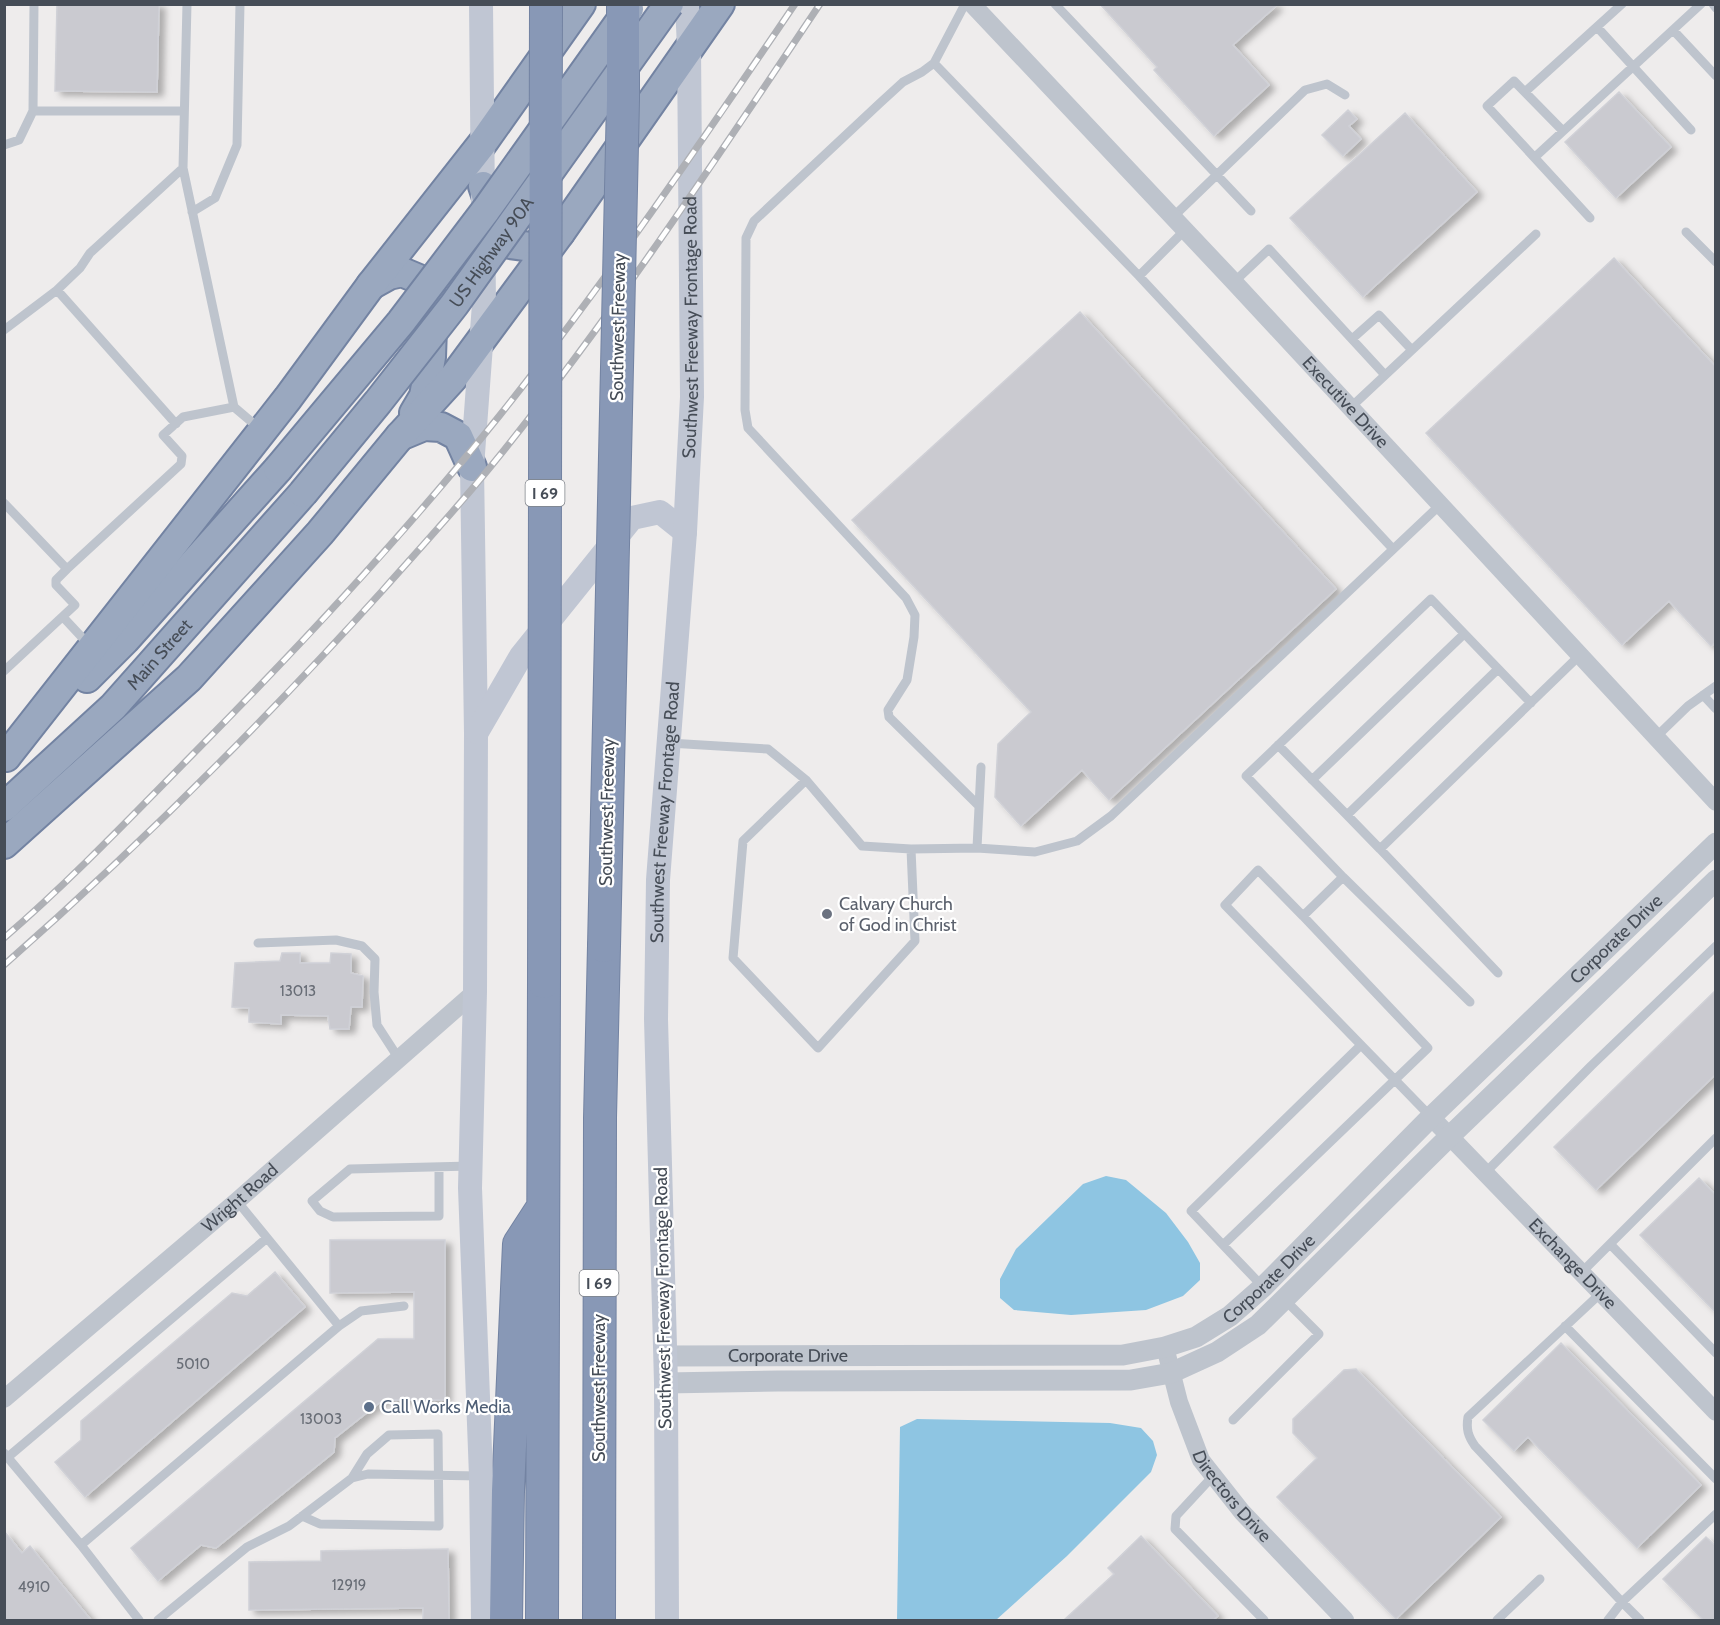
<svg xmlns="http://www.w3.org/2000/svg" width="1720" height="1625" viewBox="0 0 1720 1625" font-family="Cabin,sans-serif">
<defs>
<filter id="shadow"><feDropShadow dx="6" dy="4" stdDeviation="3" flood-color="#0004"/></filter>
</defs>
<rect width="100%" height="100%" fill="#eeecec"/>
<path fill="#8ec5e2" d="M1106,1176l20,4 40,33 22,29 12,21v17l-17,16 -37,14 -75,5 -57,-5 -14,-12v-19l16,-30 67,-65z
M917,1419l193,4 31,5 12,13 4,14 -6,17 -84,84 -71,64h-99l3,-193z"/>
<path fill="#cacad0" stroke="#d0d1d7" stroke-width="1.5" filter="url(#shadow)" d="M57,4h102l-2,88 -102,-1z
M1100,4h175l1,2 -43,39 36,40 -55,51 -60,-66 3,-3z
M1619,92l52,55 -55,51 -51,-56z
M1348,110l9,9 -8,7 12,13 -18,17 -21,-21z
M1405,113l72,79 -114,105 -73,-79z
M1614,258l102,109v275l-5,4 -42,-45 -47,44 -196,-212z
M1080,312l256,277 -227,211 -27,-30 -61,56 -26,-29 3,-53 33,-32 -179,-192z
M282,953h18v10h30l1,-10 20,1v19l12,3 -1,31h-11l-2,22h-19l-2,-13 -47,-1v9l-32,-2v-14l-17,-1 3,-44 45,-2z
M1716,990v84l-120,116 -42,-43z
M1699,1178l17,17v118l-76,-78z
M330,1240h115v160h-62l-48,38 -1,14 -118,96 -15,-3 -43,36 -27,-33 247,-209h36v-47l-84,1z
M275,1272l30,35 -220,190 -30,-35 26,-22v-19l151,-128 15,3z
M1561,1343l140,142 -64,63 -109,-111 -14,14 -31,-31z
M1356,1369l145,148 -105,102 -119,-122 40,-39 -24,-25v-14l51,-49z
M4,1531l18,22 8,-7 61,74h-87z
M1141,1536l77,80 -5,4h-149l50,-46 -6,-6z
M1706,1537l10,9v74h-13l-40,-41z
M448,1549l1,71h-26v-12l-174,2v-48l72,-1v-10z"/>
<g fill="none" stroke-linecap="round" stroke-linejoin="round">
<g stroke="#7383a2" stroke-width="32">
<g id="trunk">
<path d="M483,186l13,38 14,20 21,3 29,-14"/>
<path d="M371,285l18,-10 13,-3 19,8 12,19 -2,58 -7,39 -10,17"/>
<path d="M400,436l24,-10 17,1 17,9 14,31"/>
<path d="M87,678l38,-38 153,-171"/>
<path d="M6,757l282,-359 83,-113 111,-141 99,-140"/>
<path id="s7" d="M4,807l109,-100 190,-214"/>
<path d="M4,844l185,-166 131,-145 80,-97 53,-58 107,-145 160,-229"/>
</g>
</g>
<g stroke="#7383a2" stroke-width="34">
<path id="motorway" d="M506,1620l2,-129 11,-247 24,-37
M542,1620l2,-638
M599,1620l1,-502 4,-172"/>
</g>
<path stroke="#bec4cd" stroke-width="9" d="M187,4l-4,164 51,239 26,22
M965,4l-31,59 205,213
M1055,4l196,207
M1713,4l3,4
M1597,27l94,103
M1673,30l43,46
M934,63l-12,9 -19,10 -23,21 -126,118 -8,17 -1,172 3,18 158,170 9,17 -1,22 -7,43 -19,30 1,7 90,89
M1525,92l97,-88
M33,111l1,-107
M1563,131l-49,-50 -27,25 103,112
M4,145l15,-5 14,-29h151
M1535,157l166,-153
M192,212l23,-14 22,-53 3,-141
M1173,217l132,-127 22,-6 18,11
M1185,230l-46,46 254,273
M1686,232l30,30
M1234,282l35,-33 116,126
M57,290l23,-22 10,-15 93,-85
M4,330l53,-40 119,134
M1352,339l27,-24 33,35
M1350,408l186,-174
M4,503l63,66 -11,11v5l19,20 -71,66
M67,569l114,-105 1,-8 -19,-21 20,-18 51,-10
M63,617l27,29
M1703,695l13,14
M1656,737l32,-31 28,-20
M669,743l99,6 38,31 56,66 49,3 66,-1 58,4 42,-11 34,-25 329,-311
M1278,745l69,70
M806,780l-63,61 -10,117 85,90 97,-107 -4,-92
M1312,780l152,-146
M977,848l4,-81
M1380,849l-33,-34 151,-146
M1343,877l-97,-101 185,-177 100,104
M1303,916l125,132 -205,197 -32,-34 170,-166
M258,943l78,-3 26,6 13,13 -1,33 3,33 22,34
M1498,973l-118,-124 200,-194
M1431,1117l-206,-212 33,-35 45,46 40,-39 127,125
M439,1167v49l-106,1 -13,-6 -8,-10 38,-32 121,-3
M1485,1173l106,-107 125,-120
M1610,1244l106,109
M1223,1245l40,42
M1581,1273l135,-135
M1601,1293l-133,124c-2,12 0,19 7,29l147,156 94,-88
M339,1326l22,-15 43,-5
M1565,1326l151,153
M1233,1420l86,-86 -35,-35
M4,1453l77,92 58,75
M8,1457l259,-219
M1213,1476l-37,40 -1,13 89,91
M302,1516l18,8 119,2 -1,-92 -49,1 -22,19 -15,24
M81,1545l258,-219 -102,-125
M158,1620l89,-73 42,-21 63,-48 16,-4 111,2
M1497,1620l43,-41
M1608,1620l14,-18 18,18"/>
<g stroke="#bec4cd" stroke-width="18">
<path id="s1" d="M972,4l262,278 482,520"/>
<path id="s2" d="M1431,1117l285,295"/>
<path id="s3" d="M1165,1347l14,55 22,58 41,52 103,108"/>
<path id="s4" d="M4,1399l233,-198 238,-209"/>
</g>
<g stroke="#bec4cd" stroke-width="21">
<path id="s5" d="M666,1356l457,-1 42,-8 31,-10 34,-21 33,-29 168,-170 285,-274"/>
<path d="M666,1383l112,-2 353,-1 40,-7 46,-21 41,-27 192,-189 266,-256"/>
</g>
<g stroke="#c0c6d3" stroke-width="24">
<path d="M481,4l3,300 -12,163 4,266 -1,259 -5,196 11,288 2,144"/>
<path d="M477,732l44,-76 111,-138 28,-6 25,20"/>
<path id="s6" d="M667,1620l-1,-237 -10,-364 2,-139 27,-348 7,-135 -3,-349 -2,-44"/>
</g>
<use href="#trunk" stroke="#9aa8bf" stroke-width="28"/>
<use href="#motorway" stroke="#8898b6" stroke-width="32"/>
<g stroke="#aeb0b5" stroke-width="7">
<path id="rail" d="M4,938c67,-58 128,-122 190,-185 107,-108 211,-219 306,-338 105,-132 200,-271 295,-411
M4,965c134,-118 260,-243 379,-375 38,-43 77,-85 113,-130 117,-145 220,-301 324,-456"/>
</g>
<use href="#rail" stroke="#fff" stroke-width="4.5" stroke-dasharray="14" stroke-linecap="butt"/>
<g stroke="#7383a2" stroke-width="32" stroke-linecap="butt">
<g id="trunk-bridge">
<path d="M278,469l123,-147 85,-112 143,-201"/>
<path id="s8" d="M303,493l75,-91 76,-97 215,-301"/>
</g>
</g>
<g stroke="#7383a2" stroke-width="34" stroke-linecap="butt">
<path id="motorway-bridge" d="M604,946l19,-846v-96
M544,982l2,-978"/>
</g>
<use href="#trunk-bridge" stroke="#9aa8bf" stroke-width="28"/>
<use href="#motorway-bridge" stroke="#8898b6" stroke-width="32"/>
</g>
<circle fill="#6b7280" stroke="#fff" stroke-width="2" cx="827" cy="914" r="6"/>
<circle fill="#5c6f8a" stroke="#fff" stroke-width="2" cx="369" cy="1407" r="6"/>
<g text-anchor="middle" stroke-width="4.5" stroke-linejoin="round" paint-order="stroke">
<g font-size="15" fill="#676c75">
<text x="298" y="996">13013</text>
<text x="193" y="1369">5010</text>
<text x="321" y="1424">13003</text>
<text x="349" y="1590">12919</text>
<text x="34" y="1592">4910</text>
</g>
<g fill="#fff" stroke="#7e8289" stroke-width="1.5">
<rect x="525.5" y="480" width="39" height="26" rx="4.5"/>
<rect x="579.5" y="1270" width="39" height="26" rx="4.5"/>
</g>
<g font-size="16" font-weight="bold" fill="#464d57">
<text x="545" y="499">I 69</text>
<text x="599" y="1289">I 69</text>
</g>
<g font-size="18" fill="#464d57" stroke="#fff">
<text dy="6" stroke="none"><textPath href="#s8" startOffset="306">US Highway 90A</textPath></text>
<text transform="translate(618 327) rotate(-89)" y="6">Southwest Freeway</text>
<text dy="6" stroke="none"><textPath href="#s6" startOffset="1294">Southwest Freeway Frontage Road</textPath></text>
<text dy="6" stroke="none"><textPath href="#s1" startOffset="546">Executive Drive</textPath></text>
<text dy="6" stroke="none"><textPath href="#s7" startOffset="218">Main Street</textPath></text>
<text transform="translate(607 812) rotate(-89)" y="6">Southwest Freeway</text>
<text dy="6" stroke="none"><textPath href="#s6" startOffset="808">Southwest Freeway Frontage Road</textPath></text>
<text dy="6" stroke="none"><textPath href="#s5" startOffset="1112">Corporate Drive</textPath></text>
<text dy="6" stroke="none"><textPath href="#s4" startOffset="310">Wright Road</textPath></text>
<text dy="6" stroke="none"><textPath href="#s2" startOffset="204">Exchange Drive</textPath></text>
<text dy="6" stroke="none"><textPath href="#s5" startOffset="626">Corporate Drive</textPath></text>
<text transform="translate(663 1298) rotate(-91)" y="6">Southwest Freeway Frontage Road</text>
<text dy="6" stroke="none"><textPath href="#s5" startOffset="122">Corporate Drive</textPath></text>
<text transform="translate(599 1388) rotate(-90)" y="6">Southwest Freeway</text>
<text dy="6" stroke="none"><textPath href="#s3" startOffset="166">Directors Drive</textPath></text>
</g>
<g font-size="18" fill="#5b616d" stroke="#fff" text-anchor="start">
<text x="839" y="910">Calvary Church<tspan x="839" dy="21">of God in Christ</tspan></text>
</g>
<g font-size="18" fill="#4e5e75" stroke="#fff" text-anchor="start">
<text x="381" y="1413">Call Works Media</text>
</g>
</g>
<rect width="1720" height="1625" fill="none" stroke="#464d57" stroke-width="12"/>
</svg>
